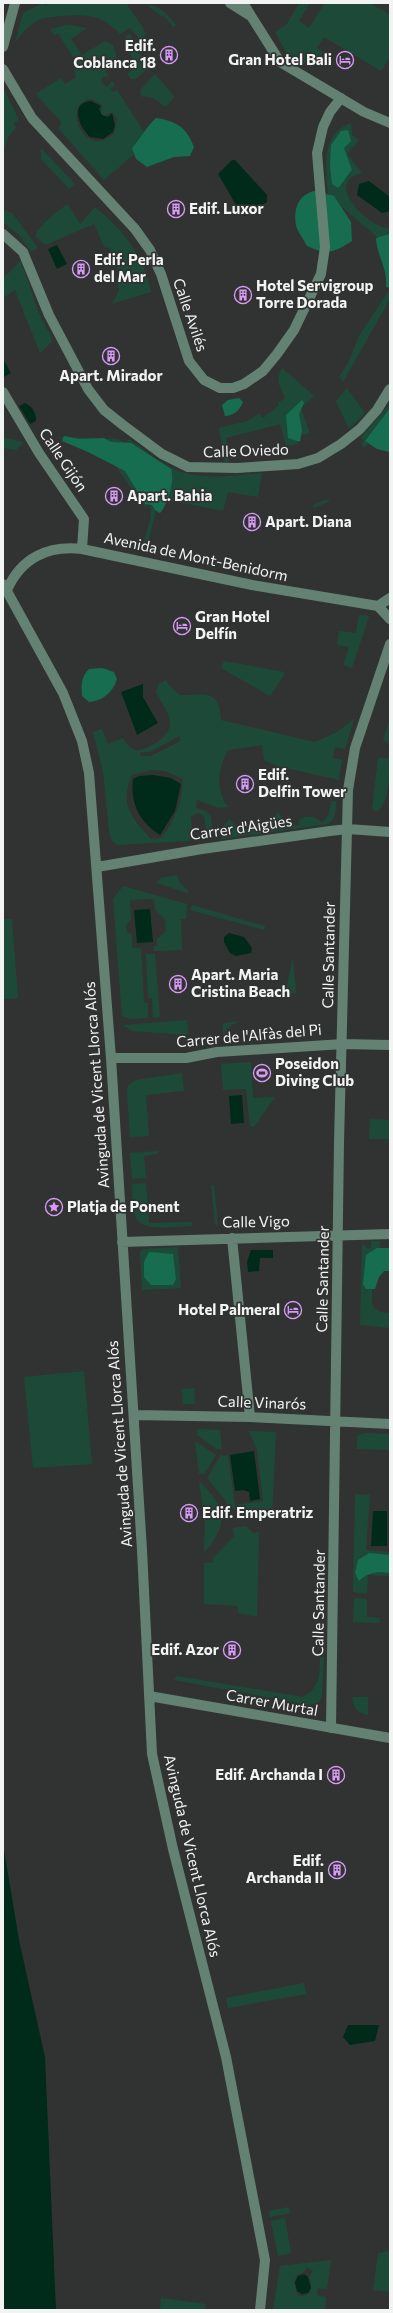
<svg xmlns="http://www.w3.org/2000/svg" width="393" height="2313" viewBox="0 0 393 2313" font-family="Commissioner,sans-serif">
<rect width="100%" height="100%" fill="#313332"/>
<path fill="#1d4a38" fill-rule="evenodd" d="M43,3l2,3 4,-3h77l18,26 -1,1 3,4 -3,3 4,6 -2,2 -15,-17 -10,6c-17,-19 -34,-20 -59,-18 -9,1 -18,1 -26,6 -8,5 -14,13 -20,20l8,-29z
M299,3h11l-11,18 10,7 16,-25h45l20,12v42l-9,14 -57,-34 -7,11 6,4 -10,16 -27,-16 -11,-20 12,-8z
M147,5c13,0 21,10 29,20l-3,2 -10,-12 -2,1z
M68,25l19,3 -16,11 11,16 23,-14 8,4 4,13 -1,5 -10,8 3,5 -6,1 -2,5 6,5 5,-6 3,4 -5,4 3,3 4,-2 33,51 -46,39 -46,-52 4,-5 -26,-29 25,-16 4,6 11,-7 -2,-9 4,-3 -20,-32 -4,2 -4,-6zM92,99l10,6 -1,8 3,3 8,-4 5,7 -3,14c-29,30 -55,-32 -22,-34z
M129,34l10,11 -3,4 14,18 -13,11 -6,1 -4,-5 7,-7v-5l-10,-23z
M155,74l20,23 -10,10c-7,-6 -13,-12 -23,-10l-2,-7z
M3,87l16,33 -6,3 3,5 -8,9 -4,12z
M351,123l1,12 7,5 -12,14 15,19c-6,2 -13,4 -15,10 -7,16 29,48 43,45v20l-62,-53c-2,-28 -8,-60 23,-72z
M41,148l34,36 -6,5 -28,-30z
M68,204l12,20 15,-17c28,23 49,49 56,85l-39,12 7,-14 -2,-10 6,-2 -14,-31 -4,1 -11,-24 -49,21 -10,-9c6,-13 22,-25 33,-32z
M3,210l9,3 26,35 -7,3 -12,-16 -16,-13z
M21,261l17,50 15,30 -13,12 -25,-63 -12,8v-20z
M390,284v15l-47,83 -4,-5 9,-14 11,-27 29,-44z
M282,368l32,28 -13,12 9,25 -14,4 2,7 -12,2 -6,-22 -54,14 3,24h-4l-6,-34 28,-7 12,-7 4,4 16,-13 -1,-2 7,-5c-5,-12 -10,-17 -3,-30z
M347,388l18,25 -16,16 -13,-28z
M390,404v17l-26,27 -3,-4 3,-3 -3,-4z
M3,437l19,5 1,1 -7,7 -13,-2z
M57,437l60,2 9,4 3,-4c15,10 30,24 47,31 27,11 58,5 86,3l-4,24 -30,-5 -5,19 -64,-13 -13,52 -5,1 10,-34 -1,-13 -5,3 -30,-42 -11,-8z
M327,499l3,2 -31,14 15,-7 -1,-3z
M359,615l10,1 -17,52 -9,-3 6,-18 -12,-2 2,-14 17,2z
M224,661l60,11v3l-14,21 -49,-28z
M166,680l3,6 11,9c24,1 39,-8 41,25l94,22 22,-10 17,-13 -9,30 -10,-2 -2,11 9,2 -3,20 -62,-14 -13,-6 -2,-15 -34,5c-10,18 -13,40 0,57l-9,1 -22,-8 -1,8 10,3 5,6 2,23 -6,-3 -3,-21 -5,-3 -8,3 2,20 -4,5 -72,4 -5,-4 -3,-9 -6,-61 -10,-39 9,-3 6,15 15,-6c3,5 7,12 14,12 11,0 32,-13 33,-25 1,-12 -10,-23 -14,-34l3,-7zM179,736l2,5 -30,15h-10l-1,-4h10zM151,770l14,1 18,8c-1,23 -8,42 -22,59l-10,1c-20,-21 -32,-35 -19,-64z
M390,719v26l-7,-5z
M378,758h12c0,11 -1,51 -14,53l-4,-2z
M331,801h5c0,9 0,17 -8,23l-106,15 1,-13 7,-7c12,19 38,9 48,-7l9,16 4,-3h8v-5c8,-6 17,-4 23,3l7,-9z
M177,875l3,8 9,8 -2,2 -30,-10 3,-5z
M123,886l64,18 -1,15h-5l1,31 -28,1v-5h3v-7l9,-8 -1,-12 -10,-9 -1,-11 -24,1 1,19 -5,7 1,6 5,3v13h9l3,55h4v15l-17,1 -9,-3 -9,-117z
M192,905l73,21 -1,4 -74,-20z
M3,919h9l6,79 -15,1z
M146,954h9l5,63 -7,1 -1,-20h-4z
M293,958l3,35 -11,1z
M187,1020l1,15 -56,-4 -9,-6z
M239,1021c-6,5 -14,4 -14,16h-2v-14z
M251,1062l2,36 22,-1 -21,30 -4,-1 -4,-37 -23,1 -2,-26z
M182,1073l2,18 -38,4 3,41 -19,1 -3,-45 1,-6 8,-6z
M370,1119l20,1v19h-21z
M158,1151v3l-14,2 2,22 -14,1 -2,-26z
M146,1183l3,40 43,-1v4c-15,0 -47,7 -56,-8 -5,-9 -3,-25 -4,-34z
M211,1185h3l4,40h-3z
M371,1241h9c1,25 -12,38 -7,66l7,5 10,1v15l-30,-3 2,-80 1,-1 5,5 3,-1z
M178,1247l3,41 -39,2 -2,-38 3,-3z
M84,1371l8,93 -59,4 -9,-91z
M194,1388l1,16h-12l-1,-15z
M262,1401h37v5l-36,-1 -3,-2z
M197,1429l23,1 2,19h-5l-20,-14z
M249,1431l27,1 -4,85h-14l-31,-10 -1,-6 -19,-23 15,-25v3l6,-1 7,50 28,-4 -6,-51z
M365,1433l25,1v16l-33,-1v-13z
M195,1441l21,14 -11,18 -6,1z
M199,1481c28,27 30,43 5,72l1,-31z
M355,1494l15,1 -4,55 24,2v24l-22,-1 -1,19 -14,-2z
M246,1526l7,7 6,-1 -2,85 -19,-4v-7l-34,-2v-41l11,-1 -3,-3 22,-23 -1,-8z
M354,1598l13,1v18l13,1 -1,5 -26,-1z
M320,1657h4l-2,39 -3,6 -9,3 -136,-25 3,-4 126,21c17,-10 17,-22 17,-40z
M352,1697h16v18c-11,-2 -15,-8 -16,-18z
M304,1983l2,11 -78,14 -2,-10z
M289,2207l1,6 -20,4 -1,-6z
M285,2218l6,35 -13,3 -7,-35z
M390,2251v41l-17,-2 5,-37z
M331,2260l-4,29 -9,-1 -1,7 9,2 -1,13 -52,-1 7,-43zM307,2267l6,4 -4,6c3,8 4,17 -7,19l-5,-2 -3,-11 3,-8 7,-3z
M161,2298l45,6 -1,6h-45z"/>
<path fill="#176d4f" d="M156,118c21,3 31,10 38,29l-4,9 -16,1 -27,10 -11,-8 -4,-11c9,-10 14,-21 24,-30z
M348,130l3,11 -7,7 8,22c-6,6 -8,12 -14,18l-6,-4 -2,-17 1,-22 10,-14z
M314,191l20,5 17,26 1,19c-19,12 -24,14 -45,5 -3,-6 -9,-14 -11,-20 -3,-17 2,-31 18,-35z
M390,234v54l-4,-1c2,-18 -9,-31 -10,-49z
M239,398l4,4c-4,9 -8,13 -18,14l-3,-11 6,-5z
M302,400l2,3 -5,11 3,16 -2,12 -12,-4 -2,-23z
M390,408v43l-1,1 -12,-3 -12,-8z
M64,436l15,3 25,-1 7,4 20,1 40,26c4,12 -3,35 -11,44l-5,-3 -3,-5 -7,-1 -20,-33 -37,-19 -26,-11z
M102,668l12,4 3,7c-4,13 -14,22 -28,23l-7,-6c-1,-11 -1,-19 7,-27z
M377,1248h13v23h-6l-5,6 -4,12h-9l-3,-5 3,-29z
M149,1252l24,2 3,25 -3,6h-22l-7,-8v-15z
M369,1553l21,2v18c-13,-2 -22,-1 -31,8l-4,-8 3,-13z"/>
<path fill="#002a1a" d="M91,101l10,5 -2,3 3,6 6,2 4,-4 3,13 -2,6 -10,7 -13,-2c-11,-10 -21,-34 1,-36z
M232,160h3l32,35v7l-22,14 -3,-1 -24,-41z
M369,181l21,16v14l-8,2 -25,-18 2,-11z
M57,245l10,19 -10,5 -9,-20z
M3,359l8,14 -7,4 -1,-2z
M25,403c8,4 11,9 11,18l-6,3 -11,-18z
M143,684v13l15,26 -21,12 -16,-43z
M153,775l18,3 10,6 -6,27 -15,24c-21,-13 -30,-32 -27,-56l6,-3z
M150,909l3,33 -16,1 -3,-33z
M229,933l15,4 8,11 -1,5 -15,3 -6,-3 -6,-11v-5z
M242,1095l2,28 -13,1 -2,-28z
M251,1250h22v8h-13l-1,13 -11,1 -1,-10z
M254,1451l6,48 -10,2 -1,-9 -6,-2 -8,1 -5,-36z
M373,1511h14v35h-16z
M3,1844l16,96 26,117 11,253h-53z
M348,2025h31l-4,16 -25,4 -7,-8z
M304,2274l4,3 3,11 -3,5 -6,1 -5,-3 -2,-9 3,-6z"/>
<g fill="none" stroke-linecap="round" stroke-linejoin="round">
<path stroke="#638274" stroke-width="10" d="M230,3l19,12
M243,3l37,59 84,50 26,11
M3,47l12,-44
M3,69l29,49 103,111 15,21 11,24 28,87 15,19 16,8h13l11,-4 19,-13 14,-17 17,-24 27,-56 4,-27 -8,-94 6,-26 7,-15 11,-14
M3,234l20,18 26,63 39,74 16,21 19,15 39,29 26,13 49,1 61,-4 20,-6 23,-14 19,-15 17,-19 13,-21
M3,392l36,61 45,66 -2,30
M3,584l60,109 19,48 7,32 22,285 31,492 10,204 21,95 53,208 39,203 -5,50
M7,590c14,-32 41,-45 75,-41l170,36 126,21 12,13
M378,606l12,-8
M97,867l105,-18 128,-18 18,-2 42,3
M111,1058h75l31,-6 126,-8 47,1
M232,1238l18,179
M122,1242l268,-8
M134,1415l116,2 140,7
M149,1696l241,42
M331,1728l8,-586 9,-352 7,-42 35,-104"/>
</g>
<defs>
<g id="building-ring" transform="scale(0.9)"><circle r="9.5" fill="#313332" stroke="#d99af7" stroke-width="1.5"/><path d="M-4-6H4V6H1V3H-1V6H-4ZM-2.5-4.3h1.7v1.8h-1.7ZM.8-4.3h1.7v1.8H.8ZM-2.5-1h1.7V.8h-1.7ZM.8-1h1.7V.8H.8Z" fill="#d99af7"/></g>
<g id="hotel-ring" transform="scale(0.9)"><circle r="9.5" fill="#313332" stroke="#d99af7" stroke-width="1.5"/><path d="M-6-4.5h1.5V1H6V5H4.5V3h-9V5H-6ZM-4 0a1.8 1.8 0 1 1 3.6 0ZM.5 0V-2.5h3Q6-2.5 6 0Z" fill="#d99af7"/></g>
<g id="stadium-ring" transform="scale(0.9)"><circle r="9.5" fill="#313332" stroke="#d99af7" stroke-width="1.5"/><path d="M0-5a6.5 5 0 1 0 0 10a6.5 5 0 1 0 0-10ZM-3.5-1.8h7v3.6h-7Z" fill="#d99af7"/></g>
<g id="sight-ring" transform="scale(0.9)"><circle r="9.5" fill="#313332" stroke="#d99af7" stroke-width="1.5"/><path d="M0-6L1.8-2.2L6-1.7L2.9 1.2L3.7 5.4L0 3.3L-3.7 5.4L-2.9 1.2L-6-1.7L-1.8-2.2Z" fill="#d99af7"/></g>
</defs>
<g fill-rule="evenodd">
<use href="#building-ring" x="169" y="55"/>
<use href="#hotel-ring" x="345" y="60"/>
<use href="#building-ring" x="176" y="209"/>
<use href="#building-ring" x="81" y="269"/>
<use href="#building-ring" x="243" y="295"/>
<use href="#building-ring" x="111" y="356"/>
<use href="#building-ring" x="114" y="496"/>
<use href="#building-ring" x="252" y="522"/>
<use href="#hotel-ring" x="182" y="626"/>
<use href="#building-ring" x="245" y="784"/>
<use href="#building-ring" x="178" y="984"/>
<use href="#stadium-ring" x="262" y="1073"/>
<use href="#sight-ring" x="54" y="1207"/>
<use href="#hotel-ring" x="293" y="1310"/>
<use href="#building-ring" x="189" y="1513"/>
<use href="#building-ring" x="232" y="1650"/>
<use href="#building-ring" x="336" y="1775"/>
<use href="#building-ring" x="337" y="1870"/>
</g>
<g text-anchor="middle" stroke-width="3.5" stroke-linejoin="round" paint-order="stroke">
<g font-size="15" font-weight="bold" fill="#f2f4f3" stroke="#313332" text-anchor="start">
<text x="156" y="51" text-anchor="end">Edif.<tspan x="156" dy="17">Coblanca 18</tspan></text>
<text x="332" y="65" text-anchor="end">Gran Hotel Bali</text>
<text x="189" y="214">Edif. Luxor</text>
<text x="94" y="265">Edif. Perla<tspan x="94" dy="17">del Mar</tspan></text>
<text x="256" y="291">Hotel Servigroup<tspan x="256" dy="17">Torre Dorada</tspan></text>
<text x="111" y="381" text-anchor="middle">Apart. Mirador</text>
<text x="127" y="501">Apart. Bahia</text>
<text x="265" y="527">Apart. Diana</text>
<text x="195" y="622">Gran Hotel<tspan x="195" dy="17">Delfín</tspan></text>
<text x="258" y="780">Edif.<tspan x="258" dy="17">Delfin Tower</tspan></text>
<text x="191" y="980">Apart. Maria<tspan x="191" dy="17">Cristina Beach</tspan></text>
<text x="275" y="1069">Poseidon<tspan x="275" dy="17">Diving Club</tspan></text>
<text x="67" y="1212">Platja de Ponent</text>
<text x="280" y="1315" text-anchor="end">Hotel Palmeral</text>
<text x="202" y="1518">Edif. Emperatriz</text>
<text x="219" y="1655" text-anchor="end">Edif. Azor</text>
<text x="323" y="1780" text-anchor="end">Edif. Archanda I</text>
<text x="324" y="1866" text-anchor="end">Edif.<tspan x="324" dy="17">Archanda II</tspan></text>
</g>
<g font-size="15" fill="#f2f4f3" stroke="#313332">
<text transform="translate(190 315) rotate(71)" y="5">Calle Avilés</text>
<text transform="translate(246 451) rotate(-2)" y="5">Calle Oviedo</text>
<text transform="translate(63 460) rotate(56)" y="5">Calle Gijón</text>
<text transform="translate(196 557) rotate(12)" y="5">Avenida de Mont-Benidorm</text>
<text transform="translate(241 828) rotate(-8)" y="5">Carrer d'Aigües</text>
<text transform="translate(329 955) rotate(-89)" y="5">Calle Santander</text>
<text transform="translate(249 1036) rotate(-5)" y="5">Carrer de l'Alfàs del Pi</text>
<text transform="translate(97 1085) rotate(-94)" y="5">Avinguda de Vicent Llorca Alós</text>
<text transform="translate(256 1222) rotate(-1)" y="5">Calle Vigo</text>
<text transform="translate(323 1279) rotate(-89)" y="5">Calle Santander</text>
<text transform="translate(262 1403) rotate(2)" y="5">Calle Vinarós</text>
<text transform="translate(120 1444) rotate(-94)" y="5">Avinguda de Vicent Llorca Alós</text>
<text transform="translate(319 1603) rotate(-89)" y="5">Calle Santander</text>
<text transform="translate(272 1703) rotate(10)" y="5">Carrer Murtal</text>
<text transform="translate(192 1856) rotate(77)" y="5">Avinguda de Vicent Llorca Alós</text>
</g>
</g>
<rect width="393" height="2313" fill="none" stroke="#f2f4f3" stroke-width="8"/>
</svg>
